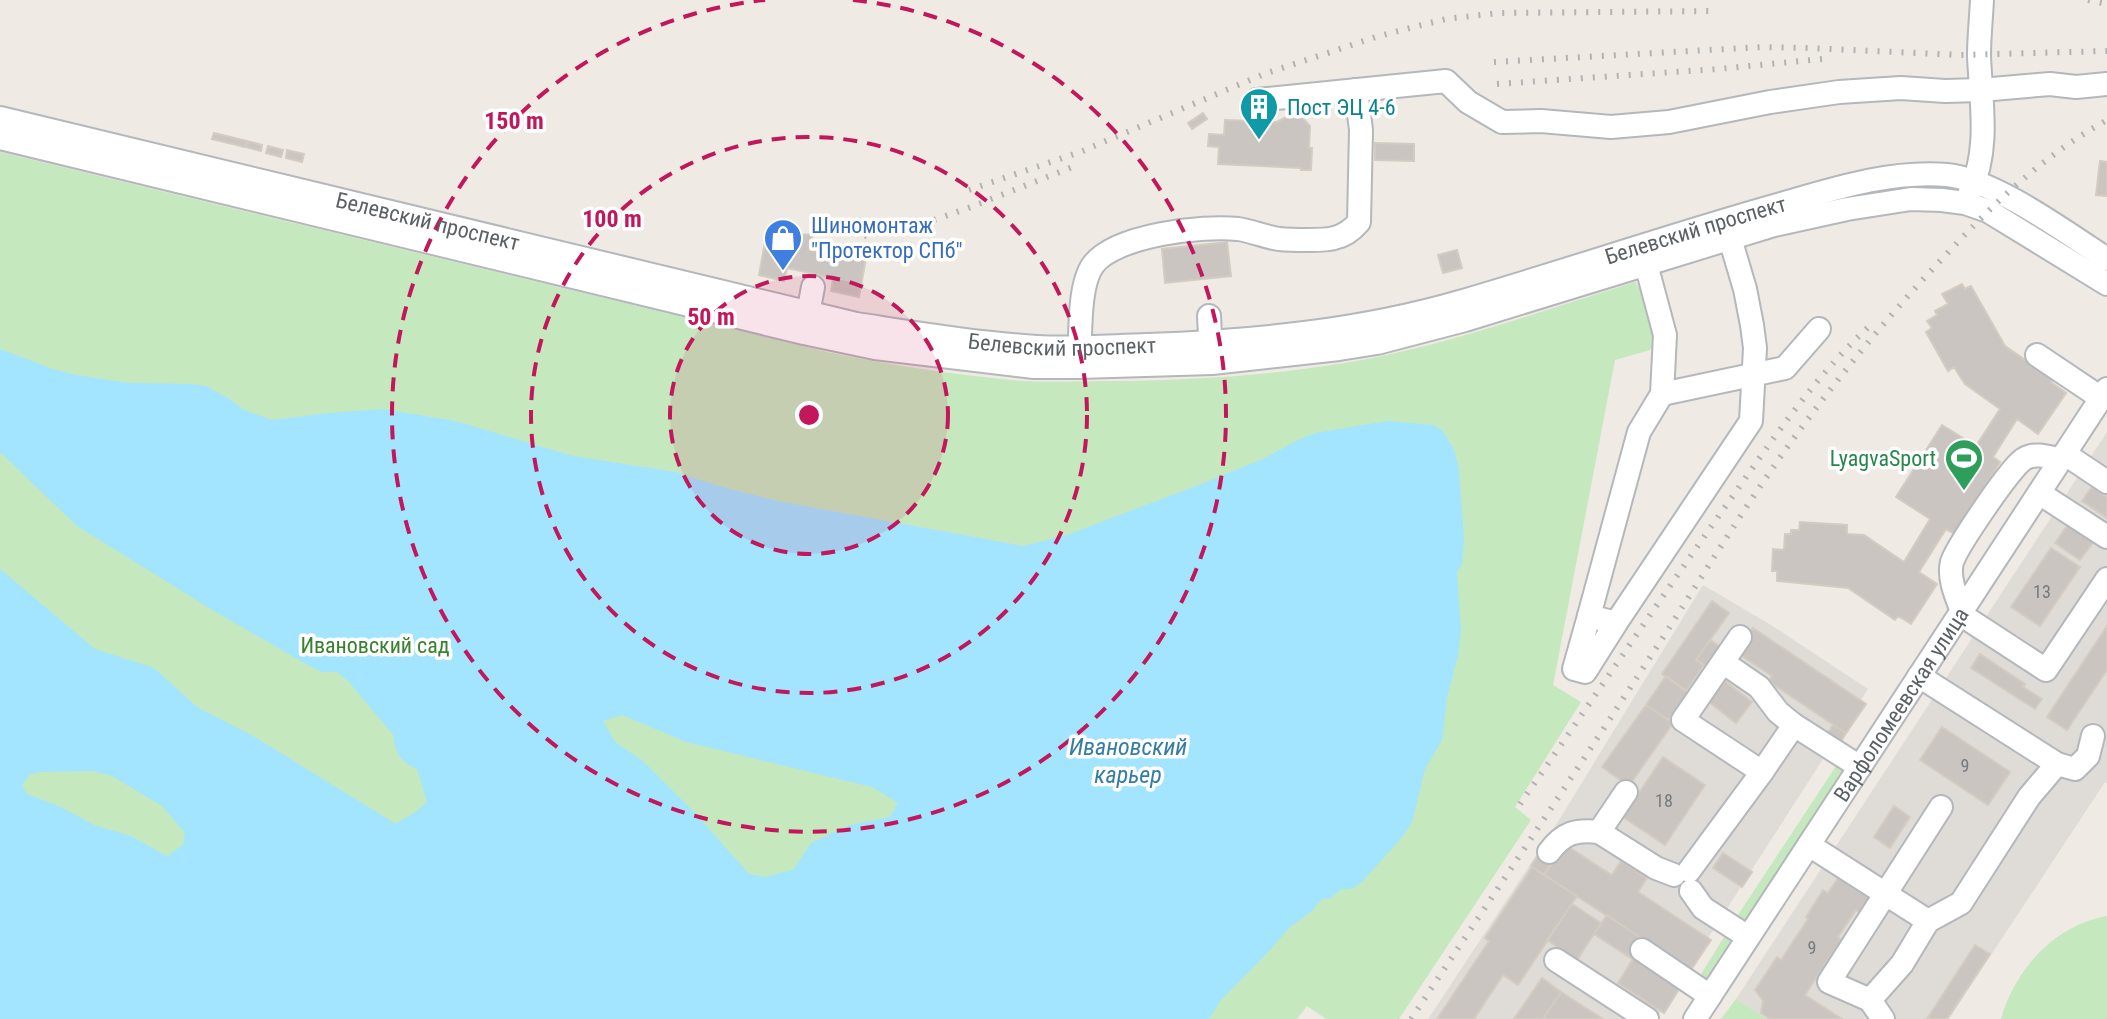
<svg xmlns="http://www.w3.org/2000/svg" width="2107" height="1019" viewBox="0 0 2107 1019" font-family="'Roboto Condensed',sans-serif">
<rect width="100%" height="100%" fill="#efeae3"/>
<path fill="#dfdcd8" d="M2107,432v351l-2,-1 -156,237h-182l-31,-20z
M1703,585l68,40 97,64 -212,330h-228l123,-186z"/>
<path fill="#c5e8be" d="M0,152l831,201c59,12 119,21 180,27 36,3 72,1 109,1 84,-1 170,-7 253,-23 89,-18 175,-49 262,-76 12,17 29,49 15,68l-35,10 -62,325 28,17 -66,105 16,13 -132,199h-73l-19,-13 -10,13h-1297z
M1836,766l8,5 -98,150 -8,-6z
M2107,916v103h-106c14,-50 54,-94 106,-103z
M1724,937l8,5 -27,42 -7,-5z
M1736,999l31,20h-46z"/>
<path fill="#a3e5ff" fill-rule="evenodd" d="M0,349l53,20 23,6 53,8 60,1 17,2 27,15 9,8 30,11 56,-7 55,-4 72,12 118,35 103,16 43,14 59,15 245,45 41,-10 140,-53 59,-24 31,-17 21,-9 73,-12 45,4 9,5 12,19 5,20 5,70 -2,26 -5,6 4,59 -3,26 -11,41 -5,43 -17,29 -13,53 -9,14 -41,46 -8,6 -14,2 -9,8 -9,1 -10,12 -22,16 -20,23 -49,50 -12,19h-1209v-450l95,80 59,19 43,39 56,29 143,88 21,-13 10,-9 -10,-33c-15,-6 -23,-16 -23,-33l-45,-54 -12,-10h-15l-18,-9 -90,-52 -137,-85 -77,-74zM622,715l64,27 186,45 26,16 -8,14 -40,8 -39,18 -17,26 -28,8 -17,-3 -54,-61 -51,-51 -29,-20 -12,-21zM93,771l19,5 50,30 23,27 -2,12 -16,11 -36,-20 -37,-11 -33,-18 -34,-13 -5,-8 7,-11 10,-3z"/>
<path fill="#cac5c0" stroke="#d4cbc1" stroke-width="2" d="M1203,113l4,6 -15,10 -4,-6z
M1292,114h7l11,12 -1,22h3l-1,22h-10v-2l-83,-4 1,-17 -11,-1 1,-12 15,1 1,-15 52,2z
M214,133l33,8 -2,6 -33,-8z
M247,141l15,4 -1,6 -15,-4z
M1375,143l39,1v17l-39,-1z
M268,146l15,4 -2,7 -15,-4z
M287,150l17,4 -2,8 -16,-4z
M2100,161l7,1v34l-11,-1z
M813,234l-3,16 58,-3 -9,50 -28,-6 2,-13 -46,-10 -3,13 -25,-6 7,-38z
M1227,242l4,34 -66,7 -3,-34z
M1457,250l5,18 -19,5 -5,-18z
M1962,284l3,5 6,-3 34,60 48,33 -2,3 15,11 -28,41 -21,-15 -24,38 7,5 -46,72 -8,-5 -27,43 18,12 -26,40 -13,-8 -3,4 -47,-32 -71,-7v-10h-5l1,-22 11,1 1,-16h6v-4h8l1,-8 47,3v9l17,1 40,27 26,-43 -34,-22 46,-72 34,21 24,-37 -35,-25 -11,-17 -6,4 -22,-39 6,-4 -5,-7 10,-6 -2,-4 13,-7 -6,-10z
M2092,487l15,10v21l-25,-17z
M2070,522l25,18 -15,20 -25,-17z
M2051,548l29,19 -40,59 -29,-19z
M1712,601l17,12 -33,47 8,5 -18,26 -24,-17z
M2107,626v44l-40,60 -20,-13z
M1753,628l113,76 -20,29 -78,-52 4,-5 -35,-23z
M1710,640l14,9 -14,20 -14,-9z
M1980,654l45,30 -2,3 19,12 -7,10 -64,-41z
M1666,676l22,16 -20,28 -22,-15z
M1725,681l27,21 -16,21 -27,-21z
M1646,705l27,18 -44,63 -27,-19z
M1833,725l13,8 -7,12 -14,-8z
M1942,727l68,45 -22,33 -68,-45z
M1663,757l42,28 -40,60 -42,-28z
M1894,806l16,11 -20,31 -16,-11z
M1564,844l48,31 9,-14 26,17 -9,14 73,48 -20,30 -147,-95z
M1541,851l13,9 -10,15 -13,-9z
M1723,853l29,19 -10,15 -29,-19z
M1532,867l45,29 -59,89 -15,-10 -29,44h-37l52,-78 -4,-3z
M1838,878l31,20 -10,14 -3,-2 -18,27 3,3 -36,55 37,24h-72l-9,-6 2,-12 -8,-11 22,-33 4,3 27,-41 -2,-2 17,-27 5,3z
M1572,904l29,19 -24,37 -30,-20z
M1607,915l37,25 -12,19 -38,-25z
M1975,945l15,9 -43,65h-20z
M1635,956l46,30 -17,27 -46,-30z
M1542,978l19,14 -18,27h-29z
M1561,992l42,27h-60z"/>
<g fill="none" stroke-linecap="round" stroke-linejoin="round">
<g stroke="#b4b7bb" stroke-width="26">
<g id="minor">
<path d="M1257,100l189,-19 22,21 34,20 39,-1 70,6 58,-5 101,-20 69,-10 62,-4 44,3 36,-1 69,-6 26,3 31,-3"/>
<path id="s1" d="M0,118l856,206c60,9 120,19 181,23 36,2 74,-1 110,-2 107,-4 213,-14 316,-44 106,-31 211,-67 318,-97 52,-15 110,-34 166,-29 48,5 118,57 160,84"/>
<path d="M0,138l804,195 71,15 159,19h45l133,-4 127,-14 38,-6 88,-23 309,-95 73,-16 64,-10 31,1 23,3 23,8 119,73"/>
<path d="M1970,192c20,-43 11,-89 9,-136 0,-18 2,-37 3,-56"/>
<path d="M1646,264l19,71 -3,59 -23,38 -50,184 27,7 135,-202 4,-73 -3,-23 -7,-36 -19,-64"/>
<path d="M1209,316l2,38"/>
<path d="M806,325l7,-38"/>
<path d="M2037,355l64,43"/>
<path d="M1079,361c2,-26 -1,-75 14,-96 22,-30 110,-40 145,-36 14,2 27,8 41,10 11,1 46,2 55,-1 10,-2 19,-9 25,-16l2,-92 -5,-40"/>
<path d="M1662,394l123,-26 34,-39"/>
<path d="M2065,454l42,28"/>
<path d="M2039,493l68,44"/>
<path d="M1962,611c-6,-15 -14,-33 -10,-49 5,-15 59,-96 72,-103 11,-7 25,-2 37,1"/>
<path d="M1960,614l86,56 61,-91"/>
<path d="M1589,616l-15,53 11,3 31,-49"/>
<path d="M1740,637l-57,83 79,52"/>
<path d="M1724,663l35,24 19,25 16,13 66,42"/>
<path d="M1919,676l138,88"/>
<path d="M1599,832l27,-40"/>
<path d="M1809,845l119,76"/>
<path d="M1549,852c14,-19 27,-23 50,-20l57,36 18,7"/>
<path d="M1689,871l73,-99 32,-47"/>
<path d="M1691,891l12,17 45,29"/>
<path d="M1642,950l68,46"/>
<path d="M1556,960l91,59"/>
<path d="M1870,1000l-41,-18 112,-175"/>
<path id="s2" d="M1695,1019l412,-630"/>
<path d="M1883,1019l-13,-19 32,-36 26,-43 33,-18 68,-106 28,-33 18,5 13,-13 5,-20"/>
</g>
</g>
<use href="#minor" stroke="#fff" stroke-width="22"/>
<path stroke="#b2b3b4" stroke-width="6" stroke-dasharray="2 10" stroke-linecap="butt" d="M2088,0l19,4
M1494,62l268,-15 46,1 152,7 147,-4
M1497,84l221,-15 114,-11
M969,190l111,-38 184,-78 115,-38 39,-10 28,-7 52,-6 215,-2
M864,236l70,-16 37,-13 104,-41
M1520,804c69,-99 136,-199 205,-297 46,-65 90,-132 149,-185
M1411,1019c78,-118 157,-235 234,-354 52,-79 100,-161 157,-238 43,-58 89,-114 139,-167 51,-55 100,-103 166,-140"/>
</g>
<circle cx="809" cy="415" r="139" fill="#c2185b" fill-opacity=".12"/>
<g fill="none" stroke="#c2185b" stroke-width="4" stroke-dasharray="14 10">
<circle cx="809" cy="415" r="139"/>
<circle cx="809" cy="415" r="278"/>
<path d="M853 0A417 417 0 1 1 765 0"/>
</g>
<defs>
<g id="building-pin" transform="scale(2)"><path d="M0 17L-7.5 6A9.5 9.5 0 1 1 7.5 6Z" fill="#0f9aa8" stroke="#fff"/><path d="M-4-6H4V6H1V3H-1V6H-4ZM-2.5-4.3h1.7v1.8h-1.7ZM.8-4.3h1.7v1.8H.8ZM-2.5-1h1.7V.8h-1.7ZM.8-1h1.7V.8H.8Z" fill="#fff"/></g>
<g id="shop-pin" transform="scale(2)"><path d="M0 17L-7.5 6A9.5 9.5 0 1 1 7.5 6Z" fill="#3f7fe0" stroke="#fff"/><path d="M-5-2.5h2.3a2.7 3.5 0 0 1 5.4 0H5L5.5 6h-11ZM-1.5-2.5h3a1.5 2.3 0 0 0-3 0Z" fill="#fff"/></g>
<g id="stadium-pin" transform="scale(2)"><path d="M0 17L-7.5 6A9.5 9.5 0 1 1 7.5 6Z" fill="#2e9e5b" stroke="#fff"/><path d="M0-5a6.5 5 0 1 0 0 10a6.5 5 0 1 0 0-10ZM-3.5-1.8h7v3.6h-7Z" fill="#fff"/></g>
</defs>
<g fill-rule="evenodd">
<use href="#building-pin" x="1259" y="107"/>
<use href="#shop-pin" x="783" y="238"/>
<use href="#stadium-pin" x="1964" y="458"/>
</g>
<g text-anchor="middle" stroke-width="7" stroke-linejoin="round" paint-order="stroke">
<g font-size="18" fill="#777a7c">
<text x="2042" y="598">13</text>
<text x="1965" y="772">9</text>
<text x="1664" y="807">18</text>
<text x="1812" y="954">9</text>
</g>
<g font-size="22" fill="#0d838f" stroke="#fff" text-anchor="start">
<text x="1287" y="115">Пост ЭЦ 4-6</text>
</g>
<g font-size="22" fill="#5b6165" stroke="#fff">
<text dy="8" stroke="none"><textPath href="#s1" startOffset="440">Белевский проспект</textPath></text>
<text dy="8" stroke="none"><textPath href="#s1" startOffset="1736">Белевский проспект</textPath></text>
<text dy="8" stroke="none"><textPath href="#s1" startOffset="1088">Белевский проспект</textPath></text>
<text dy="8" stroke="none"><textPath href="#s2" startOffset="376">Варфоломеевская улица</textPath></text>
</g>
<g font-size="22" fill="#366cbe" stroke="#fff" text-anchor="start">
<text x="811" y="233">Шиномонтаж<tspan x="811" dy="25">"Протектор СПб"</tspan></text>
</g>
<g font-size="22" fill="#27864d" stroke="#fff" text-anchor="end">
<text x="1936" y="466">LyagvaSport</text>
</g>
<g font-size="22" fill="#38812f" stroke="#fff">
<text x="375" y="653">Ивановский сад</text>
</g>
<g font-size="24" font-style="italic" fill="#367da4" stroke="#fff">
<text x="1128" y="755">Ивановский<tspan x="1128" dy="28">карьер</tspan></text>
</g>
</g>
<circle cx="809" cy="415" r="12" fill="#c2185b" stroke="#fff" stroke-width="4"/>
<g font-size="24" text-anchor="middle" font-weight="bold" fill="#c2185b" stroke="#fff" stroke-width="7" stroke-linejoin="round" paint-order="stroke">
<text x="514" y="129">150 m</text>
<text x="612" y="227">100 m</text>
<text x="711" y="325">50 m</text>
</g>
</svg>
